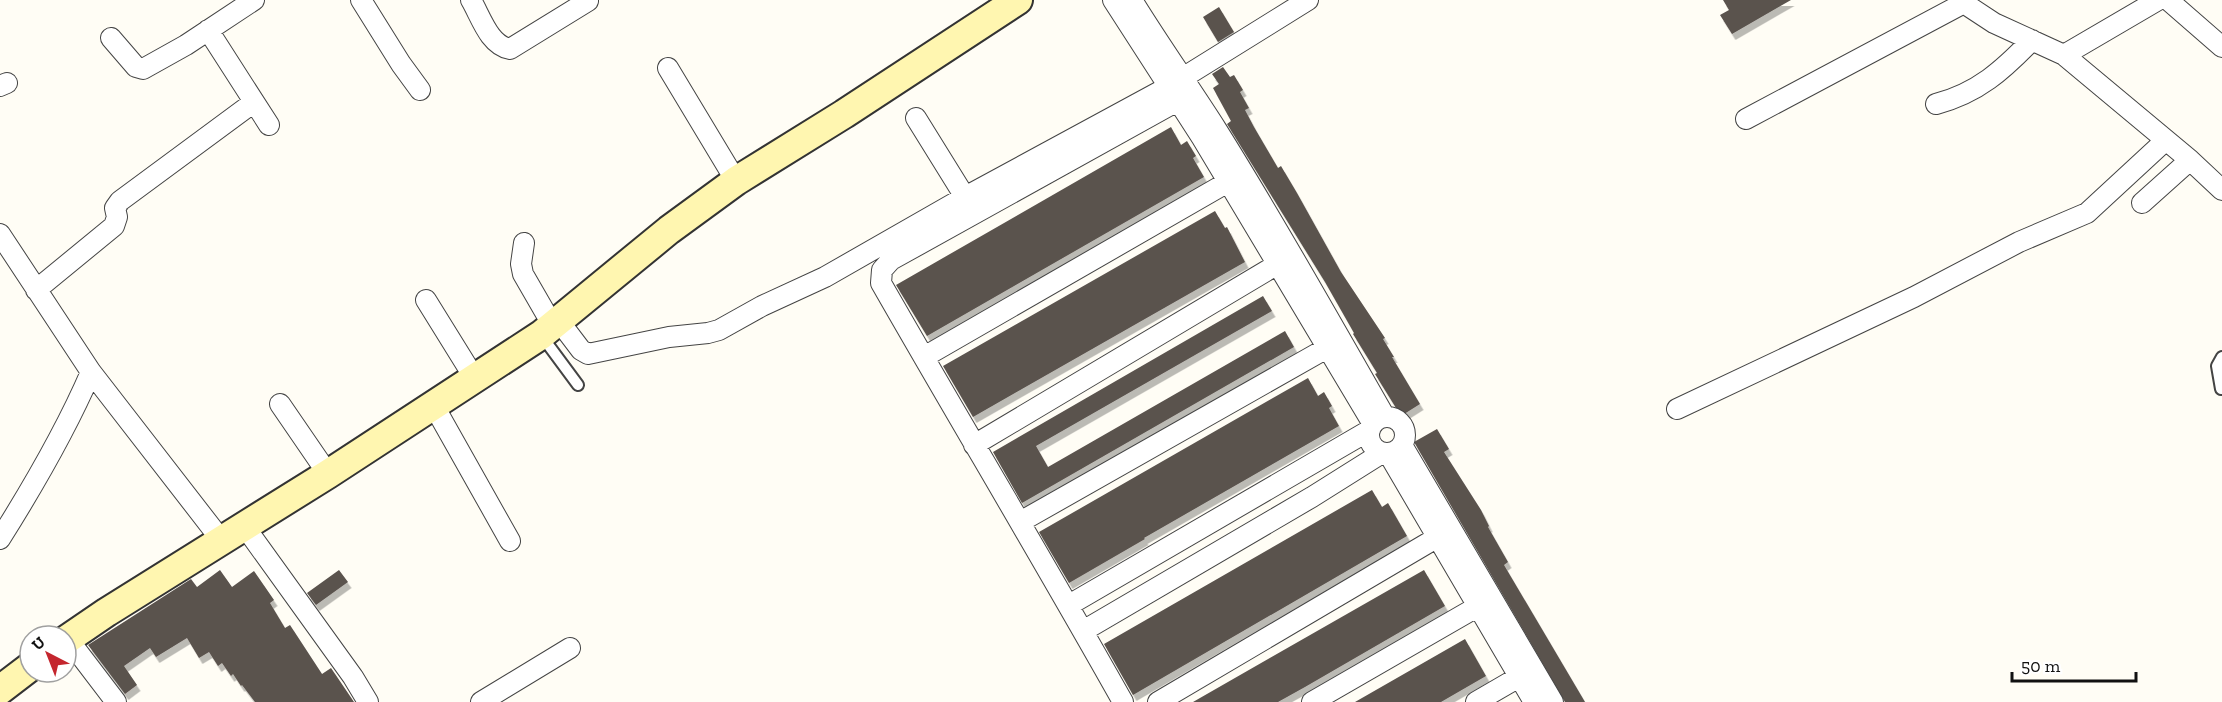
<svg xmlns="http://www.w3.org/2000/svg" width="2222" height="702" viewBox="0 0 2222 702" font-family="'Zilla Slab',serif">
<defs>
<filter id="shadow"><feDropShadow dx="3.5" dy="6" stdDeviation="0" flood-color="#0004"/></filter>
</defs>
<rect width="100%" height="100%" fill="#fffdf5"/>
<path fill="#5a524d" filter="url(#shadow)" d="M1723,0h68l-59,34 -12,-19 9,-5z
M1219,7l15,25 -16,10 -15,-25z
M1223,67l7,10 4,-2 9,15 -3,2 9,16 -4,2 9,17 24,41 3,-2 16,27 44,79 44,66 -2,1 11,18h-2l28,47 -19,12 -26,-42 2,-1 -24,-39 1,-1 -29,-51 -98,-158 4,-3 -18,-33 6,-4 -7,-10z
M1171,127l10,18 6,-4 9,15 -3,2 11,19 -277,159 -31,-51z
M1215,211l10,17 2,-1 18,35 -272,155 -30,-51z
M1263,296l9,15 -236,135 12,21 237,-136 9,16 -272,156 -29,-51z
M1308,378l10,18 6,-4 8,14 -3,2 10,18 -195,112 1,1 -76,44 -30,-51z
M1437,429l12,20 -5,3 37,58 8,16 -1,1 20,35 -4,3 81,137h-20l-151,-260z
M1372,490l10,17 6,-4 19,33 -274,159 -29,-51z
M220,570l12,17 22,-16 20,29 -4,3 15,25 5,-3 32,49 9,-6 23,34h-99l-13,-17 -1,1 -8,-12 -2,2 -9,-13 -4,3 -9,-14 -10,6 -12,-20 -31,19 -6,-9 -26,18 13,19 -12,9 -37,-49 103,-66 6,8z
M339,570l9,12 -32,23 -9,-12z
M1424,570l21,36 -140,81 -27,15h-85z
M1465,639l21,37 -45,26h-86z"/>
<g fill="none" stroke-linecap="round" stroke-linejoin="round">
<g stroke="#444" stroke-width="14">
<path id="lane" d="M541,335l37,50
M2221,389l-4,-23 5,-9"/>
</g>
<g stroke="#444" stroke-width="22">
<path id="street" d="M361,0l40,64 19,26
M471,0c10,17 18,45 39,49l78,-48
M1113,0l89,138 171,286
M1132,0c27,44 57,86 85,130 59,94 113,191 168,287
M1959,0l35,23 70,32 126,105 32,30
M2168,0l54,47
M208,30l61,95
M111,38l25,29 7,2 43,-24 68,-45
M2064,55l94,-55
M668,68l68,113
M0,86l7,-3
M1936,104c42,-11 67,-34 96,-64
M916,118l49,79
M1746,119l218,-116
M2142,203l48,-43
M0,234l91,138 131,169
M524,243l-3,21 2,10 30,52
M36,290l78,-64 3,-9 -2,-9 5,-7 134,-99
M426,300l49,79
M559,321l22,29 7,4 81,-17 39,-4 11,-3 43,-24 63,-29 140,-80 203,-110 140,-87
M924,357l304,-175
M280,404l48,70
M434,406l76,135
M1677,409l237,-112 105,-55 68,-29 79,-73
M1369 435a18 18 0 1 1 36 0a18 18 0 1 1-36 0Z
M974,445l314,-187
M1402,445l151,257
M1388,453l146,249
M1020,522l307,-174
M245,527l108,150 15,25
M0,539c34,-54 66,-109 91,-167
M1069,605l301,-175
M1083,631l229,-134 70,-44
M68,639l48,63
M481,702l89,-54
M1123,702c-79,-141 -162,-279 -242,-419l1,-13 9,-10 301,-167
M1158,702l280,-165
M1312,702l177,-102
M1476,702l43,-25"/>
</g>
<g stroke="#333" stroke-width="32">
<path id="secondary" d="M66,640l41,-28 221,-138 213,-139 128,-105 67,-49 108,-67 174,-114
M0,690l30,-23"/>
</g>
<use href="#lane" stroke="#fff" stroke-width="10"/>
<use href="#street" stroke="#fff" stroke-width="20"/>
<use href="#secondary" stroke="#fff6b0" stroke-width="28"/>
</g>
<g transform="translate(48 654) rotate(318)"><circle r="28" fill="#ffffff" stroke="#a0a0a0" stroke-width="1.5"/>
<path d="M0-4.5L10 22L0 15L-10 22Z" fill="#c4262e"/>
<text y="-9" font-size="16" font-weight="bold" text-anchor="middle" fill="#111111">U</text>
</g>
<path d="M2012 672v9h124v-9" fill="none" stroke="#111111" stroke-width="3"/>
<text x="2021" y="672" font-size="18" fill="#111111" stroke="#ffffff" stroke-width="4.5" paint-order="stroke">50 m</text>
</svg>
